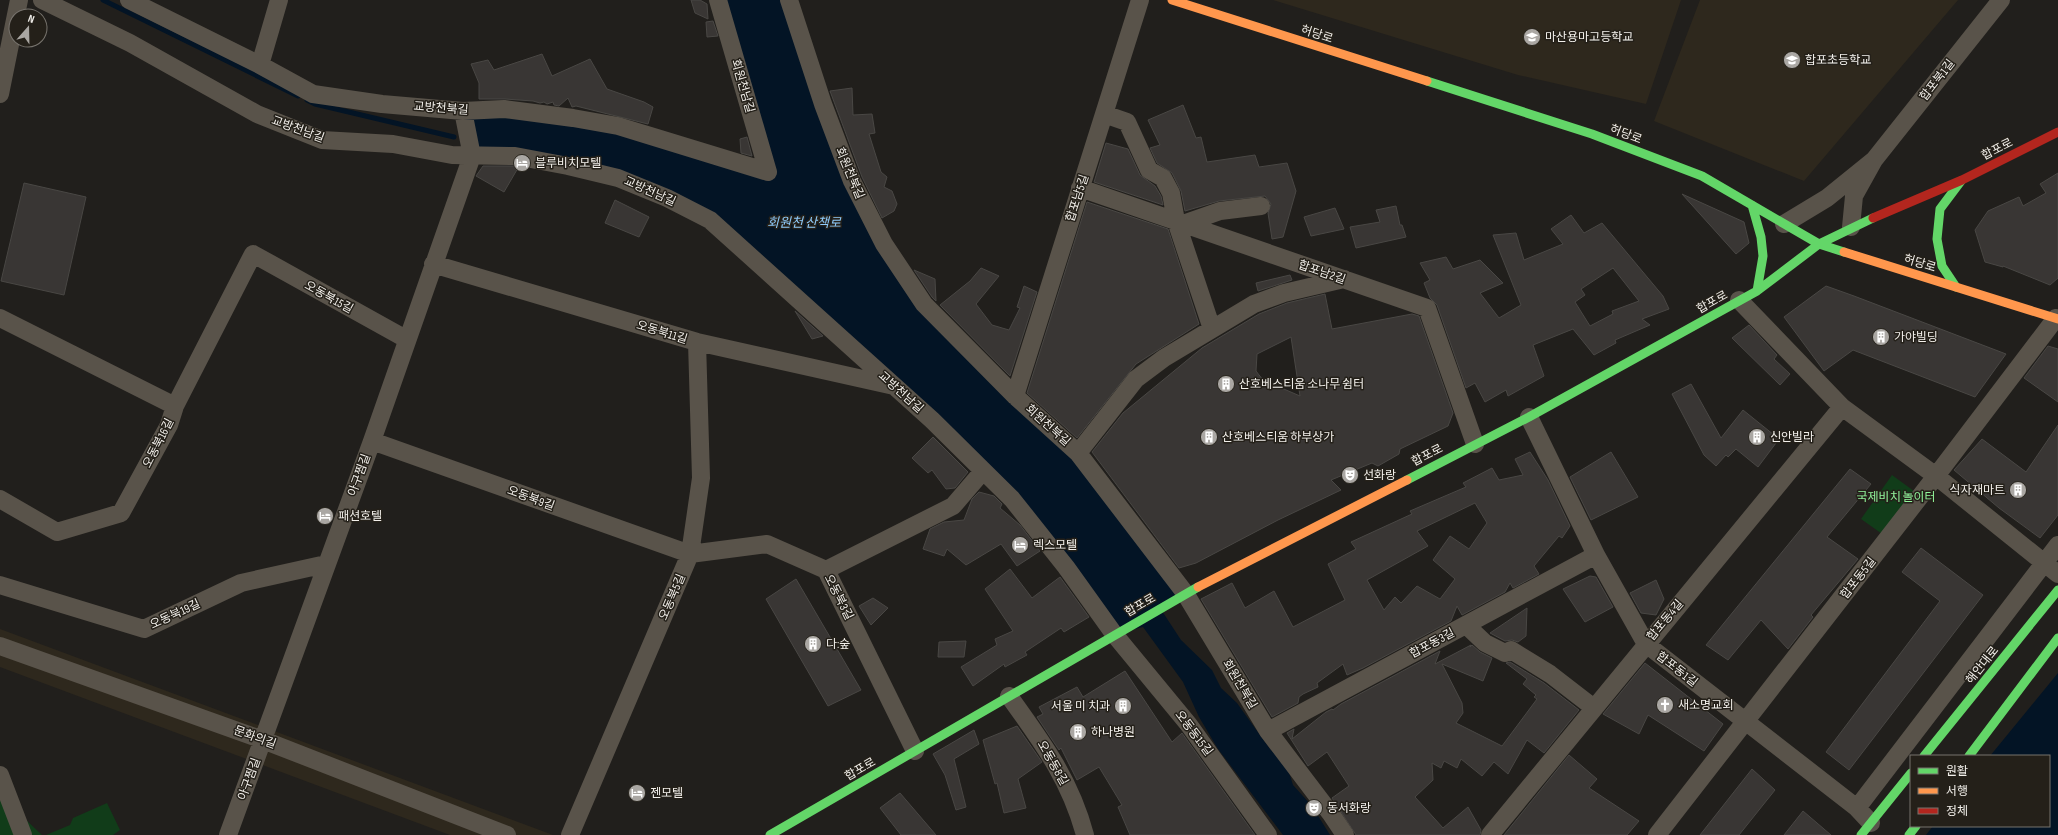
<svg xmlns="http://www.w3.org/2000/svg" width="2058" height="835" viewBox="0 0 2058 835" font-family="'Sofia Sans Condensed','Noto Sans KR',sans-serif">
<rect width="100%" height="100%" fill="#211f1c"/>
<path fill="#2e281d" d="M1273,0h408l-35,104 -128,-29z
M1700,0h258l-154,181 -150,-60z
M0,629l553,206h-103l-450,-168z"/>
<path fill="#113c19" d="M1892,475l26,19 -33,42 -24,-17z
M0,790l24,28 18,17h-42z
M107,803l13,27 -7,5h-67l24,-10 3,-7z"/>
<path fill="#031425" d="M718,0h71l57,170 78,134 154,149 107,140 -25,15 21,32 31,30 9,18 16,15 33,46 17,17 6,19 19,21 18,29h-47l-65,-86 -19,-32 -16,-35 -40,-55 -29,7 -102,-135 -302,-279 -92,-42 -146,-22 -9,-45 110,7 195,54z
M2058,673v162h-132l7,-9h116v-70h-59z"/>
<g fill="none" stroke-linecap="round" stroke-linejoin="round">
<path stroke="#031425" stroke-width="5" d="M103,0l195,96
M307,100l8,4 139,33"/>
</g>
<path fill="#393634" stroke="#494744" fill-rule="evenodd" d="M691,0h9l7,4 1,15 -13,-6z
M713,21l5,15 -11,1 -1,-15z
M542,54l10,22 38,-17 17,30 37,13 9,5 -5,17 -72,-18 -4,1 -4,-9 -9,8 -5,-1 -1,-3 -6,2 -3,-2 -4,1 -7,-2 -28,-2h-26v-16l-8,-19 17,-4 6,10z
M852,88l1,27 19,-1 3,19 -6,1 12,38 6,5 -3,10 8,4 5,13 -3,7 -12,7 -20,-41 -32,-86z
M1183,105l13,33 5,-1 6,25 48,-7 4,12 28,-4 9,28 -13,46 -11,2 -4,-26 3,-9 -6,-8 -46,5 -34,10 -4,-20 -9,-18 -15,-10 -7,-15 10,-3 -12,-25z
M747,137l5,19 -11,-3 -1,-14z
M1106,143l22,6 12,26 15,11 6,10 2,9 -69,-23z
M483,166h31l4,2 -14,24 -28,-16z
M2058,173v105l-8,7 -47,-19v1l-18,-5 -10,-32 13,-19 31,-14 4,9 23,-13 -6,-9z
M24,183l62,14 -22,98 -63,-14z
M1682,194l62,28 5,21 -13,11z
M615,200l34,17 -10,20 -34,-14z
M1087,202l81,27 31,95 -63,40 -59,74 -50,-45z
M1396,206l4,19h2l4,12 -50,11 -6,-21 30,-5 -4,-12z
M1335,208l9,21 -33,7 -7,-19z
M1571,215l13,18 18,-10 61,73 6,13 -27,10 8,6 -35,15 1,3 -22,12 -21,-26 -40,16 11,31 -36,20 -2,-6 -21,12 -10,-19 -9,5 -29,-83 -7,-7 -6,-15 6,-3 -10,-17 26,-6 7,12 27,-9 23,23 -23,10 19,25 22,-13 -28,-70 23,-2 8,27 39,-16 -12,-15zM1613,268l26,33 -27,10 1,3 -23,12 -15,-24 10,-7 -4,-6z
M981,268l18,8 -23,28 16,21 17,5 11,-22 -3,-1 7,-21 13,6 -27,84 -70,-71 30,-24z
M914,270l21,9 1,22 -4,-4z
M1290,275l2,5 -34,11 -2,-8z
M1826,286l28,10 152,58 -31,43 -122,-47 -29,21 -40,-54z
M1325,294l7,35 80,-15 7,2 34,97 -5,13 -48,23 -1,5 -21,12 -6,-3 -41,17 10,10 -63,30 -82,43 -17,5 -87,-116 31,-39 79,-65 57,-34 28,-11zM1291,337l9,59 -37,-16 -7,-9 1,-17z
M795,311l28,25 -11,3z
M1749,325l28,30 -3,4 16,15 -10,11 -48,-47z
M2048,346l10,3v53l-34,-24z
M1691,384l30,54 22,-28 36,29 -21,28 -22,-18 -8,8 -2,-2 -10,11 -12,-11 -32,-61z
M2058,425v90l-18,23 -41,-30 -45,-38 28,-31 44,33z
M933,437l35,35 -13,16 -9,1 -14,-19 -4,3 -16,-15z
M1530,452l18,28 22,46 -8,12 -3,-2 -25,30 5,8 -26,14 -3,-5 -5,9 -43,23 -5,-9 -6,15 -88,47 -16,7 -4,-11 -26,19 1,4 -15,7 -4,3 -1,6 -26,14 -71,-118 31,-16 13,25 29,-17 19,36 52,-27 -17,-36 28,-15 -5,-7 61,-28 -2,-3 56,-24 -3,-4 29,-15 7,12 24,-5 -8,-16zM1475,503l12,20 -18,26 -19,-13 -17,24 22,19 -15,20 -23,-13 -16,17 -6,-6 -11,13 -17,-30 61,-34 -11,-15z
M1611,452l27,45 -47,23 -21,-43z
M1850,469l21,15 -44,53 31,22 -47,56 2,2 -25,32 -27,-29 -33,40 -22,-15z
M979,492l15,4 8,8 -2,4 20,17 20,26 -23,15 -16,-22 -35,21 -19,-16 -3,7 -21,-7 7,-20 14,-7 20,-2 8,-21z
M1921,548l62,47 -134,175 -23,-18 114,-151 -38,-29z
M1010,569l22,29 28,-21 29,40 -25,15 -3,-4 -36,24 2,3 -22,12 -1,-3 -31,22 -12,-19 36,-22 -2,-6 18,-8 -28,-42z
M1590,576l6,1 17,30 -28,15 -22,-33z
M796,579l65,111 -33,16 -62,-107z
M1656,580l8,19 -8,16 -15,-2 -11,-20z
M873,598l15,10 -17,17 -12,-19z
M1527,608l-1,28 -8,6 -6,-2 -7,1 -15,-8z
M966,641l-2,16h-26l1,-15z
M1471,645l-1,2 2,-2 8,7 12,6 -9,23 -41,-17 20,39 1,10 -7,10 46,23 35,-47 -3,-2 2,-2 -13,-11 4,-5 -21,-16 4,-1 34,21 35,27 -35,43 -17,-13 -19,34 -14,-12 -12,14 -21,-17 -4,9 -13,-7 -3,7 -9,-5 1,17 -18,17 28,31 25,-21 13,23 -1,5h-124l-24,-37 17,-12 -22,-34 -19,14 -21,-33 7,-4 -2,10 34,-27 6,-3 1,1 8,-6 99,-53 -5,13z
M1645,663l78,61 -19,27 -56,-36 -9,19 -36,-20z
M1125,671l47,71 10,-9 73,102h-125l-12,-28 4,-2 -23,-38 -22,13 -16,-32 -2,2 -22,-33 6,-3 -4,-7 38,-20 6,10z
M1017,726l25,36 -24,17 8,29 -22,5 -7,-30 -2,1 -12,-44z
M974,730l5,14 -25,15 12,48 -10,3 -11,-35 -12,-21z
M1569,755l28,24 -8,9 50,33 -12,14h-123z
M1752,769l23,21 -36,45h-39z
M900,793l36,42h-35l-21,-27z
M1803,811l28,24h-47z"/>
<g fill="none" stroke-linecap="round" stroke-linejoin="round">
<path stroke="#59534a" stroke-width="18" d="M42,0l88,43 127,71 65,26 71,4 59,11 63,1 53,10 50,12 49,20 43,22 222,200 80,79 54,68 48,67 75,91 79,110
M129,0l131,65 53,29 69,10 81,7 41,-2 69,9 45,8 150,46
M718,0l50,172
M789,0l34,104 29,77 32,63 40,60 91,92 63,57 107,140 83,138 63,83 14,21
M260,65l19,-65
M0,94l19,-94
M1104,114l23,8 22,48 14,8 8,15 5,28 36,108
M1874,160l127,-160
M1080,188l347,120 48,136
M1183,224l37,-13 41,-5
M1784,224l43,-26 47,-38 -20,36 -3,31
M433,264l264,78 197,44
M1739,300l103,107 94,69 122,98
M0,318l175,88
M1015,396l125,-396
M1529,417l67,138 50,89 211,164 14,15
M372,441l318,113 77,-10 59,26 89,181
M1078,453l58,-74 28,-21 90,-54 30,-11 60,-14
M0,499l57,33 64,-19 48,-88 6,-19 78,-152 153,85
M826,570l127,-64 30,-35
M0,585l144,44 97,-46 85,-19
M1466,625l19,18 20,10 6,-3 39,24 44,34
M0,646l263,94 244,95
M1009,696c33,46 61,83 76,139
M1268,731l328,-176
M0,775l23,60
M1857,808l201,-263
M228,835l144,-394 100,-285 -9,-45
M570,835l120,-281 11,-76 -4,-136
M1490,835l352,-428
M1657,835l279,-359 120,-158"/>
<path stroke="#63d668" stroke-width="9" d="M1427,81l165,53 110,42 117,68 25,8
M1752,205l9,32 2,19 -6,35
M1956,287l-14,-21 -5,-27 3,-30 21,-28
M1407,480l122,-63 228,-126 62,-47 54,-26
M1924,756l134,-166
M1969,756l89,-118
M770,835l428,-248
M1861,835l50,-62
M1909,835l7,-9"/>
<path stroke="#ff974d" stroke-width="9" d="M1172,0l255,81
M1844,252l214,67
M1198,587l209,-107"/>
<path stroke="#b3261e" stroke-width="9" d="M1873,218l89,-38 96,-48"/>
</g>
<defs>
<g id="school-disc" transform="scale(0.9)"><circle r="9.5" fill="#aaa7a3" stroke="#242019"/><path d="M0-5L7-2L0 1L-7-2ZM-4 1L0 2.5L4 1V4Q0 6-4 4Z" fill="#fff"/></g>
<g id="hotel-disc" transform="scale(0.9)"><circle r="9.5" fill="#aaa7a3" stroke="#242019"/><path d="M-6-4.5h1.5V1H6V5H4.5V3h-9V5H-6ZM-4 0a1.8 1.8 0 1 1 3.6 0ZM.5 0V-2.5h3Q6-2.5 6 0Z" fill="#fff"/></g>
<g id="building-disc" transform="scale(0.9)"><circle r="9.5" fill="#aaa7a3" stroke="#242019"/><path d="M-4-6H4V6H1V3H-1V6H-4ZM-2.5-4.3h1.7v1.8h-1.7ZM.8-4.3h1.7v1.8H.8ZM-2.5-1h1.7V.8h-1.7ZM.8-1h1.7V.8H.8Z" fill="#fff"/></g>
<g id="theatre-disc" transform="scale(0.9)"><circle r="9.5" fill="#aaa7a3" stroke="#242019"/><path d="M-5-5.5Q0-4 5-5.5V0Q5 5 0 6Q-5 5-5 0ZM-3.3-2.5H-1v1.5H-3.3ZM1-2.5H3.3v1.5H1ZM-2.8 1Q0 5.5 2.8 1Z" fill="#fff"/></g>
<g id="church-disc" transform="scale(0.9)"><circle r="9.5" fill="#aaa7a3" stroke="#242019"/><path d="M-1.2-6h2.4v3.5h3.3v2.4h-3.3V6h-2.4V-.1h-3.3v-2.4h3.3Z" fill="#fff"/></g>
</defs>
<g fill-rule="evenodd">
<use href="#school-disc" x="1532" y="37"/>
<use href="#school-disc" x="1792" y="60"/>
<use href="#hotel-disc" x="522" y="163"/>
<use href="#building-disc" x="1881" y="337"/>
<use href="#building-disc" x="1226" y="384"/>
<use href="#building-disc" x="1209" y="437"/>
<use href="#building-disc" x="1757" y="437"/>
<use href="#theatre-disc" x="1350" y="475"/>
<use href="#building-disc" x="2018" y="490"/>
<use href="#hotel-disc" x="325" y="516"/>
<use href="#hotel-disc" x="1020" y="545"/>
<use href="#building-disc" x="813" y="644"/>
<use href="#church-disc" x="1665" y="705"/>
<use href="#building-disc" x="1123" y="706"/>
<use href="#building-disc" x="1078" y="732"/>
<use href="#hotel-disc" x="637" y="793"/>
<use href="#theatre-disc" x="1314" y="808"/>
</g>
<g text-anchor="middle" stroke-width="3" stroke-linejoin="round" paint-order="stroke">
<g font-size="12" fill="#f3f0eb" stroke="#242019">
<text transform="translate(1317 34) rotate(18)" y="4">허당로</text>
<text transform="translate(1937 80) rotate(-52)" y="4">합포북1길</text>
<text transform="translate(743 86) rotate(74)" y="4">회원천남길</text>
<text transform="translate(441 108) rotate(4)" y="4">교방천북길</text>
<text transform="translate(298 129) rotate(20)" y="4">교방천남길</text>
<text transform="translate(1626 134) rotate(21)" y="4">허당로</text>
<text transform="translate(1997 149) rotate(-27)" y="4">합포로</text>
<text transform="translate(850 173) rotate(67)" y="4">회원천북길</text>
<text transform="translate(650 191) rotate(24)" y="4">교방천남길</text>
<text transform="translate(1077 198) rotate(-72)" y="4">합포남5길</text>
<text transform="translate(1920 263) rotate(17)" y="4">허당로</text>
<text transform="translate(1322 272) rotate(19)" y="4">합포남2길</text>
<text transform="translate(329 297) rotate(29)" y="4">오동북15길</text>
<text transform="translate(1712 302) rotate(-29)" y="4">합포로</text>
<text transform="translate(662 332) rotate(17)" y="4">오동북11길</text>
<text transform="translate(901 392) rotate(42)" y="4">교방천남길</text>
<text transform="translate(1048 425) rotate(42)" y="4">회원천북길</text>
<text transform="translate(158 443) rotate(-63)" y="4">오동북16길</text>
<text transform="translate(1427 455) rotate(-27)" y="4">합포로</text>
<text transform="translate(359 475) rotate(-70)" y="4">아구찜길</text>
<text transform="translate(531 498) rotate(20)" y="4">오동북9길</text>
<text transform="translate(1858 578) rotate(-52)" y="4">합포동5길</text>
<text transform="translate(672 597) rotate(-67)" y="4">오동북5길</text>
<text transform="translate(839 597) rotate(63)" y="4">오동북3길</text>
<text transform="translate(1140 605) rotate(-30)" y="4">합포로</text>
<text transform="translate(175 614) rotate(-25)" y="4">오동북19길</text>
<text transform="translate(1665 620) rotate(-50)" y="4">합포동4길</text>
<text transform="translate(1432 643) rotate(-28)" y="4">합포동3길</text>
<text transform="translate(1982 665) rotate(-51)" y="4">해안대로</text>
<text transform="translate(1677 669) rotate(38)" y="4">합포동1길</text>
<text transform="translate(1240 684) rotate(59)" y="4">회원천북길</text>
<text transform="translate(1194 733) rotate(53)" y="4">오동동15길</text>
<text transform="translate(255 737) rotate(20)" y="4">문화의길</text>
<text transform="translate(1053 763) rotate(60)" y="4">오동동8길</text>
<text transform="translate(860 769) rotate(-30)" y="4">합포로</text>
<text transform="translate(249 779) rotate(-70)" y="4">아구찜길</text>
</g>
<g font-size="12" fill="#f3f0eb" stroke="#242019" text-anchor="start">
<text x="1545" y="41">마산용마고등학교</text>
<text x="1805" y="64">합포초등학교</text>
<text x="535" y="167">블루비치모텔</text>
<text x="1894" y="341">가야빌딩</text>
<text x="1239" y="388">산호베스티움 소나무 쉼터</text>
<text x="1222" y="441">산호베스티움 하부상가</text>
<text x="1770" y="441">신안빌라</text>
<text x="1363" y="479">선화랑</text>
<text x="2005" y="494" text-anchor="end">식자재마트</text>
<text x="338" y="520">패션호텔</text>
<text x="1033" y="549">렉스모텔</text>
<text x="826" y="648">다:숲</text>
<text x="1678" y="709">새소명교회</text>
<text x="1110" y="710" text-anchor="end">서울 미 치과</text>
<text x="1091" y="736">하나병원</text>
<text x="650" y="797">젠모텔</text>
<text x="1327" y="812">동서화랑</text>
</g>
<g font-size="12" fill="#92f69d" stroke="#242019">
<text x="1896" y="501">국제비치 놀이터</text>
</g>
<g font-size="13" font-style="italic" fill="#8ecafa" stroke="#242019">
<text x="804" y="227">회원천 산책로</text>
</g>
</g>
<rect x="1910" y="755" width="140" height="72" fill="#242019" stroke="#77736d"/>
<rect x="1918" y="768" width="20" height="6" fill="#63d668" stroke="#77736d"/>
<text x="1946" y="775" font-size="12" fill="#f3f0eb">원활</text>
<rect x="1918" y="788" width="20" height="6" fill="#ff974d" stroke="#77736d"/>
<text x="1946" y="795" font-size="12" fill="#f3f0eb">서행</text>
<rect x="1918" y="808" width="20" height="6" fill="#b3261e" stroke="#77736d"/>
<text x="1946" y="815" font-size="12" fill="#f3f0eb">정체</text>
<g transform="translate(28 28) rotate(20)"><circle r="19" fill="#242019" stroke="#77736d"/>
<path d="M0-3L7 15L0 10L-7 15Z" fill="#aaa7a3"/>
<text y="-6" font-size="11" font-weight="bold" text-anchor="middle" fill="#f3f0eb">N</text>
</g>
</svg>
